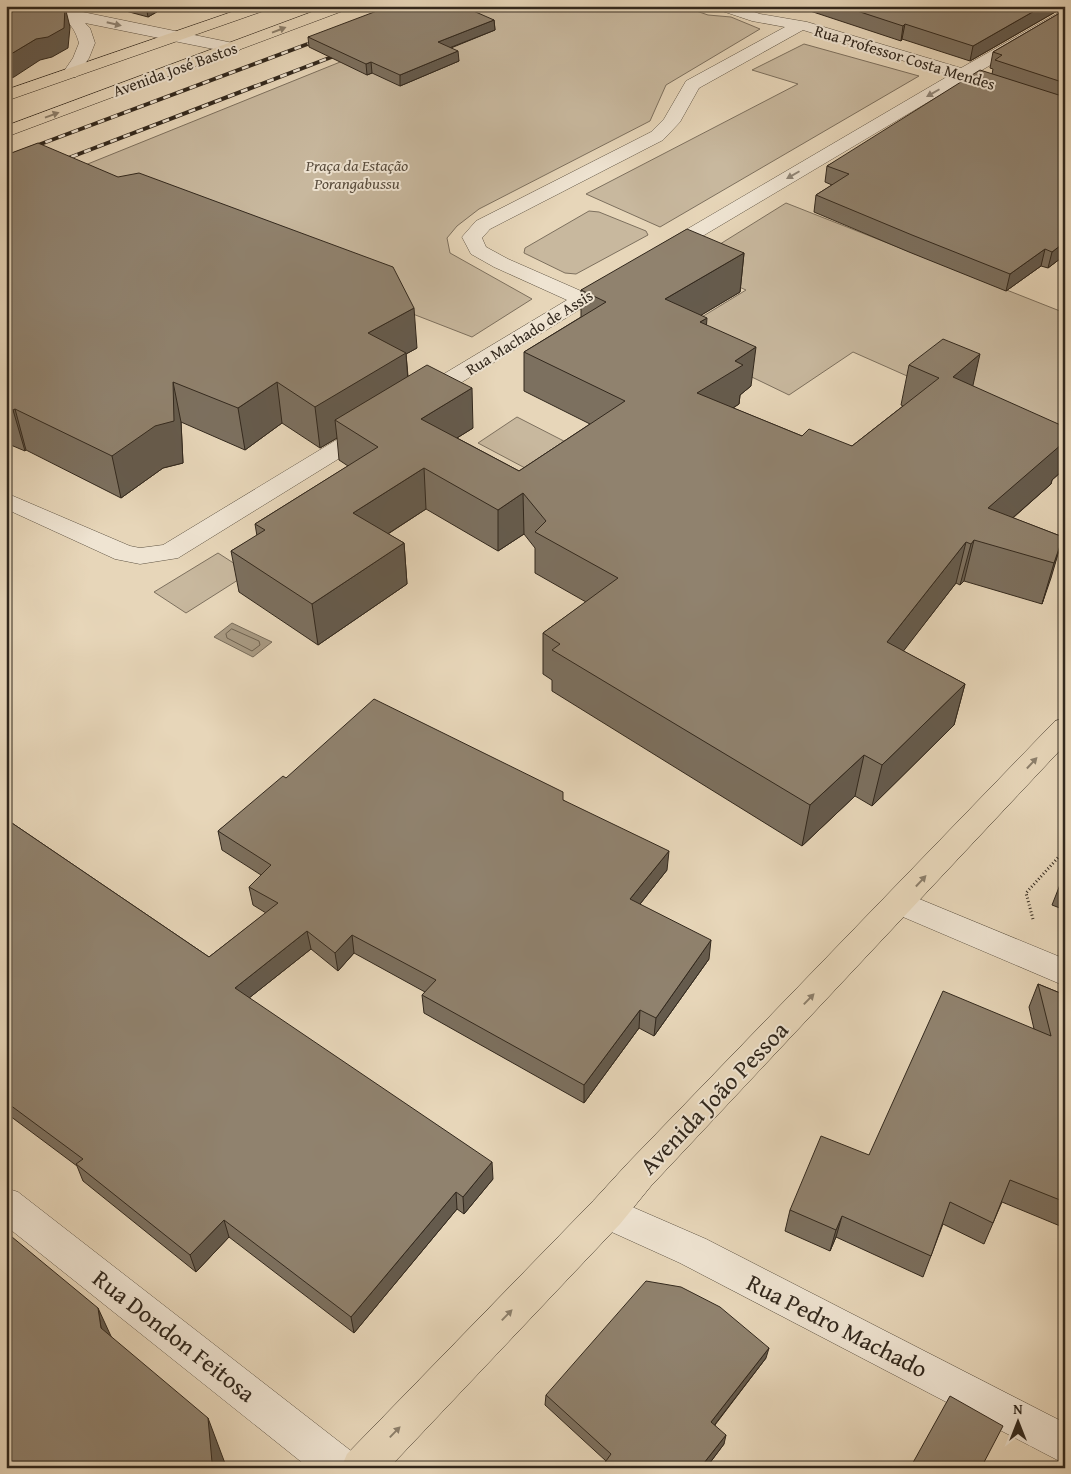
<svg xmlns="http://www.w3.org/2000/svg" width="1071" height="1474" viewBox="0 0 1071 1474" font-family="'Gentium Book Plus',serif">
<rect width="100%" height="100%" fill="#e7d6b9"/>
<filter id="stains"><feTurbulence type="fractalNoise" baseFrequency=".004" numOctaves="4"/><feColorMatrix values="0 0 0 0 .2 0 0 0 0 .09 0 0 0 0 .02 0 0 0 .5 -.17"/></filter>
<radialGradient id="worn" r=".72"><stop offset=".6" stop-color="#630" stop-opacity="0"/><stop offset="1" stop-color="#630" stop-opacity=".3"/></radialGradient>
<path fill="#c8b89e" stroke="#7d705e" d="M484,6h198l26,9 23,2 29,12 -94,56 -16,36 -171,88 -22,17 -10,12 3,15 82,46 -60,38 -414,-161 297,-120z
M804,44l115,32 -259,151 -74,-33 212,-110 -46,-14z
M786,203l279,110v133l-212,-94 -64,43 -120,-58 77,-47 -58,-26z
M589,211l10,1 47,19 2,4 -72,39 -11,-1 -41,-20 1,-5z
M517,417l80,41 -40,27 -79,-42z
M218,553l31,20 -63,40 -32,-21z"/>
<path fill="#a99b84" stroke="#796d5b" d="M232,623l40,19 -19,15 -39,-20z"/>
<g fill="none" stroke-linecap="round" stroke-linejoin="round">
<path stroke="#6e6250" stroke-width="1" d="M232,629l27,12 1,4 -8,6 -25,-13 -1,-4z"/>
<g stroke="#5f5444" stroke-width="1">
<path id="minor" d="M44,6h20l9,4 160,33 6,2 2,3 -2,3 -6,2 -148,-30 5,5 5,15 -6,15 -13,19h-12l-2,-3 11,-16 6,-15c-3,-11 -8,-20 -18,-26 -6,-4 -13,-5 -17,-11z
M714,6h23l23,8 47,8 154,46 104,-59v12l-88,52 5,2 2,3 -2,3 -6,2 -11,-3 -296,176 -7,2 -7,-2 -3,-4 3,-4 295,-173 -147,-45 -104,58 -19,34 -17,18 -173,89 -8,9 4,9 22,12 73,32c13,-7 25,-19 40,-15l3,4 -3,4 -193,119 -8,2 -8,-2 -3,-5 3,-5 155,-93 -73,-33 -23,-13 -9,-17 14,-16 175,-89 13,-13 22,-38 99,-54 -33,-6 -36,-12z
M369,423l8,2 3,5 -3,5 -199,123 -38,6 -25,-5 -109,-50v-16l124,53 10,2 23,-3 198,-120z
M900,891l165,68v27l-176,-75 -4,-8 4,-8z
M6,1188l12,4 337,262 6,14h-52l-303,-242z
M607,1196l99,43 359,184v41l-385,-201 -86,-39 -5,-12 5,-12z"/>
</g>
<g stroke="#32281d" stroke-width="1">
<path id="major" d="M249,6h22l-2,3 -263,92v-11z
M328,6h22l-2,3 -342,128v-11z
M1065,718v27l-414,441 -31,38 -231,244h-48l6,-14 247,-254 33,-36 428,-443z"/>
</g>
<path stroke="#32281d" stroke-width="3" stroke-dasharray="1 2.5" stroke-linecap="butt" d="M1033,919l-7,-26 39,-43"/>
<use href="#minor" fill="#efe4d2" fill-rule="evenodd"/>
<use href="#major" fill="#e7d6b9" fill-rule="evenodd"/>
<g stroke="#32281d" stroke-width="4">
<path id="rail" d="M6,157l315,-118
M58,162l284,-109"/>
</g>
<use href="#rail" stroke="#efe4d2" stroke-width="2.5" stroke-dasharray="7" stroke-linecap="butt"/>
</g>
<path fill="#7c705f" stroke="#32281d" d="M107,6h60l-19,11z
M795,6h270v2l-1,-1 -94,54 -68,-22 -1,2z
M1065,10v245l-17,13 -7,-2 -35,25 -97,-39 -95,-40 2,-17 16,-10 -7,-3 2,-16 165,-92 1,-5 -3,-1 3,-16z
M494,20l1,10 -44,18 8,13 -59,25 -28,-13 -5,2 -58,-28 -1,-10z
M6,155l411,193 -11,6 2,22 65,52 -16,10 62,33 71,-47 -66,-33v-39l57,-35v-27l163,-37 -4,39 -39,23 5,10 45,61 -11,9 -1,9 -6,4 69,28 50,10 51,-40 -2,-1 8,-40 64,21 89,85 -10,9 -1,4 -38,34 50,19 -21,67 -78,-23 -4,4 -4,-2 -53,68 62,33 -11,41 -82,81 -17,-10 -53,50 -250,-155v-11l-9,-6v-41l43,-31 -51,-29v-25l-11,-14 -26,17 -72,-42 -38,25 16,9 3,41 -89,61 -79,-53 -8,-41 26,-15 -2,-12 93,-58 -9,-6 -2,-22 -17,10 -38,-25 -37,27 -64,-28 2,41 -20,5 -42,30 -95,-48 -1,1 -19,-8z
M286,778l277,22 104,70 -27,34 69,55 -55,77 -15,-8 -55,75 -160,-90 -2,-18 3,-3 -71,-39 -16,18 -27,-22 -62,49 244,181 -29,35 -7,-5 -103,124 -125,-96 -33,35 -113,-91 -6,-15 -71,-53v-294l203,138 57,-44 -13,-8 -4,-18 12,-12 -39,-25 -4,-19z
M1065,872v38l-13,-5z
M1038,984l27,11v233l-63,-26 -18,42 -41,-20 -20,53 -87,-40 -6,14 -45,-20 5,-21 79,-55 165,-126 -5,-22z
M766,1358l-51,67 9,19 -18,24h-105l5,-7 -61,-56 1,-10z"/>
<path fill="#655b4d" stroke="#32281d" d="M146,6h21l-19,11z
M1043,6h21v1l-94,54 3,-15z
M65,7l5,20 -2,21 -16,9 -12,3 -26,17 -8,3v-23l30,-18z
M494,20l1,10 -56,22 -1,-10z
M905,24l-3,15 -1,2 2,-15z
M458,51l1,10 -59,25v-11z
M371,62l1,11 -5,2 -1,-11z
M1065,242v13l-17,13 4,-16z
M1045,249l-4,17 -35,25 4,-17z
M744,253l-4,39 -77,46 2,-39z
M414,308l3,40 -11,6 3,40 -74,26 2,18 -17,10 -5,-41 53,-74z
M707,318l-3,39 -4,-35z
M756,347l-5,39 -11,9 -1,9 -45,29 3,-40 38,-32z
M980,354l-9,40 -18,-17z
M173,382l8,40 2,41 -20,5 -42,30 -9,-42z
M277,382l5,41 -37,27 -7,-42z
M472,388l1,40 -50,31 -2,-40z
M15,409l11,41 -1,1 -12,-41z
M1065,438v23l-3,10 -10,9 -1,4 -67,59 4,-35z
M424,468l2,41 -68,44 -5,-40z
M523,493l1,41 -26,17v-41z
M1063,537l-12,41 -9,26 12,-41z
M974,540l-10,41 -4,4 11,-41z
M966,542l-10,41 -78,101 9,-42z
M404,543l3,41 -89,61 -6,-41z
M965,684l-11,41 -82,81 10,-41z
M864,755l-9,41 -53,50 8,-41z
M669,851l-2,19 -38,48 1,-19z
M307,931l4,18 -72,57 -4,-18z
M352,935l2,18 -16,18 -3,-18z
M711,940l-2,19 -55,77 2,-18z
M640,1010l-1,18 -55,75v-18z
M492,1162l1,17 -29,35 -1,-17z
M456,1192l1,17 -103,124 -3,-16z
M842,1216l-6,21 -6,14 6,-21z
M224,1220l5,17 -33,35 -6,-17z
M98,1308l24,52 -21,-32z
M769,1348l-3,10 -57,74 2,-10z
M208,1418l18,48v2h-20z
M726,1435l-2,9 -18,24h-6z"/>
<path fill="#90826e" stroke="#32281d" d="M6,6h58l1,1 -1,21 -16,9 -12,2 -30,18z
M390,6h72l32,14 -56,22 20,9 -58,24 -29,-13 -5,2 -58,-27z
M842,6h201l-70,40 -68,-22 -2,2z
M1065,10v73l-70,-23 7,-5 -9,-3z
M980,70l85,27v145l-13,10 -7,-3 -35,25 -98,-39 -96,-40 33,-21 -22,-8z
M38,143l80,34 21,-4 254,94 21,41 -46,25 38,20 -91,54 -38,-25 -39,26 -65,-26 1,39 -19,5 -43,30 -97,-47 -2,1 -7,-3v-252z
M687,229l57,24 -79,46 42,19 -7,4 56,25 -21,14 8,4 -46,28 105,43 7,-7 43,17 87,-68 -30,-13 34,-26 37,15 -27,23 112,50v11l-5,5 2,1 -74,64 75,29 -9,26 -80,-23 -3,4 -5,-2 -79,100 78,42 -83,81 -18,-10 -54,50 -258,-155 8,-6 -17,-11 75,-55 -83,-46 11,-11 -23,-28 -25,17 -74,-42 -71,45 51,30 -92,61 -81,-53 34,-21 -10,-6 123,-77 -43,-27 92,-55 45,23 -51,31 98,52 106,-70 -101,-49 82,-50 -25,-12z
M374,699l189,93v8l106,51 -39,48 81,41 -55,78 -16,-8 -56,75 -162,-90 14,-15 -84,-45 -17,18 -28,-22 -72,57 257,174 -29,35 -7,-5 -105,125 -127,-97 -34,35 -114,-91 7,-5 -77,-57v-283l203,138 69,-54 -29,-16 22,-22 -53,-34 65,-55 3,2z
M1038,984l27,11v207l-55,-22 -17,43 -43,-21 -19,54 -89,-40 -6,14 -46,-20 31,-74 48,19 74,-164 108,45z
M6,1232l92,76 3,20 107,90 4,44 -6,6h-200z
M646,1281l35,6 39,20 49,41 -58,74 15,13 -26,33h-99l10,-14 -65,-59z
M950,1396l53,30 -22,42h-71z"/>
<defs><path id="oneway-solid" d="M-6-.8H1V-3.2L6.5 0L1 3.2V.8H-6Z" transform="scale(1.25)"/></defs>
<g fill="#908678">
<use href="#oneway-solid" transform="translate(114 24) rotate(13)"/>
<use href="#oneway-solid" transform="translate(933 93) rotate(150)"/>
<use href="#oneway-solid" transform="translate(793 175) rotate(150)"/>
</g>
<g fill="#8c7f6b">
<use href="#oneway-solid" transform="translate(279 30) rotate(-21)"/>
<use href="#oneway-solid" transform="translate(52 115) rotate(-20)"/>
<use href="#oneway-solid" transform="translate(1032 763) rotate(-47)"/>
<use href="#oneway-solid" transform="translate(921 881) rotate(-47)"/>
<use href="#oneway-solid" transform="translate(809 999) rotate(-46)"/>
<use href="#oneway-solid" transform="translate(507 1315) rotate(-46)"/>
<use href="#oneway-solid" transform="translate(395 1432) rotate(-46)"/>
</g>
<g text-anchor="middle" stroke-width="4" stroke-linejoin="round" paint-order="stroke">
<g font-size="16" fill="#32281d" stroke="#efe4d2">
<text transform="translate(905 57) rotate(17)" y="6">Rua Professor Costa Mendes</text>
<text transform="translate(175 69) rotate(-20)" y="6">Avenida José Bastos</text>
<text transform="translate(529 332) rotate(-32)" y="6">Rua Machado de Assis</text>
</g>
<g font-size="16" font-style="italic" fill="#584c3d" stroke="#efe4d2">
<text x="357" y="171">Praça da Estação<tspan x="357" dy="18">Porangabussu</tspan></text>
</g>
<g font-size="24" fill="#32281d" stroke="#efe4d2">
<text transform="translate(714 1098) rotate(-46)" y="8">Avenida João Pessoa</text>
<text transform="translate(837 1326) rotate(27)" y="8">Rua Pedro Machado</text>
<text transform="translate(174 1336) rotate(38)" y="8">Rua Dondon Feitosa</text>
</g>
</g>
<rect width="1071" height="1474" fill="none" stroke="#e7d6b9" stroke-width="25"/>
<rect x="8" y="8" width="1056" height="1459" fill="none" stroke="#32281d" stroke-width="2.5"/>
<rect x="12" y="12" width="1046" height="1449" fill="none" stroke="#32281d"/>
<g transform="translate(1018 1422)" stroke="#efe4d2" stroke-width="4" paint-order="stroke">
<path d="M0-4L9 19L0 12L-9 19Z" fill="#32281d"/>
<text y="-8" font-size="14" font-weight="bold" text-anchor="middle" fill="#32281d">N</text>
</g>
<rect width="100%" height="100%" filter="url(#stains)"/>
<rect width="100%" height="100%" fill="url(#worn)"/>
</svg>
